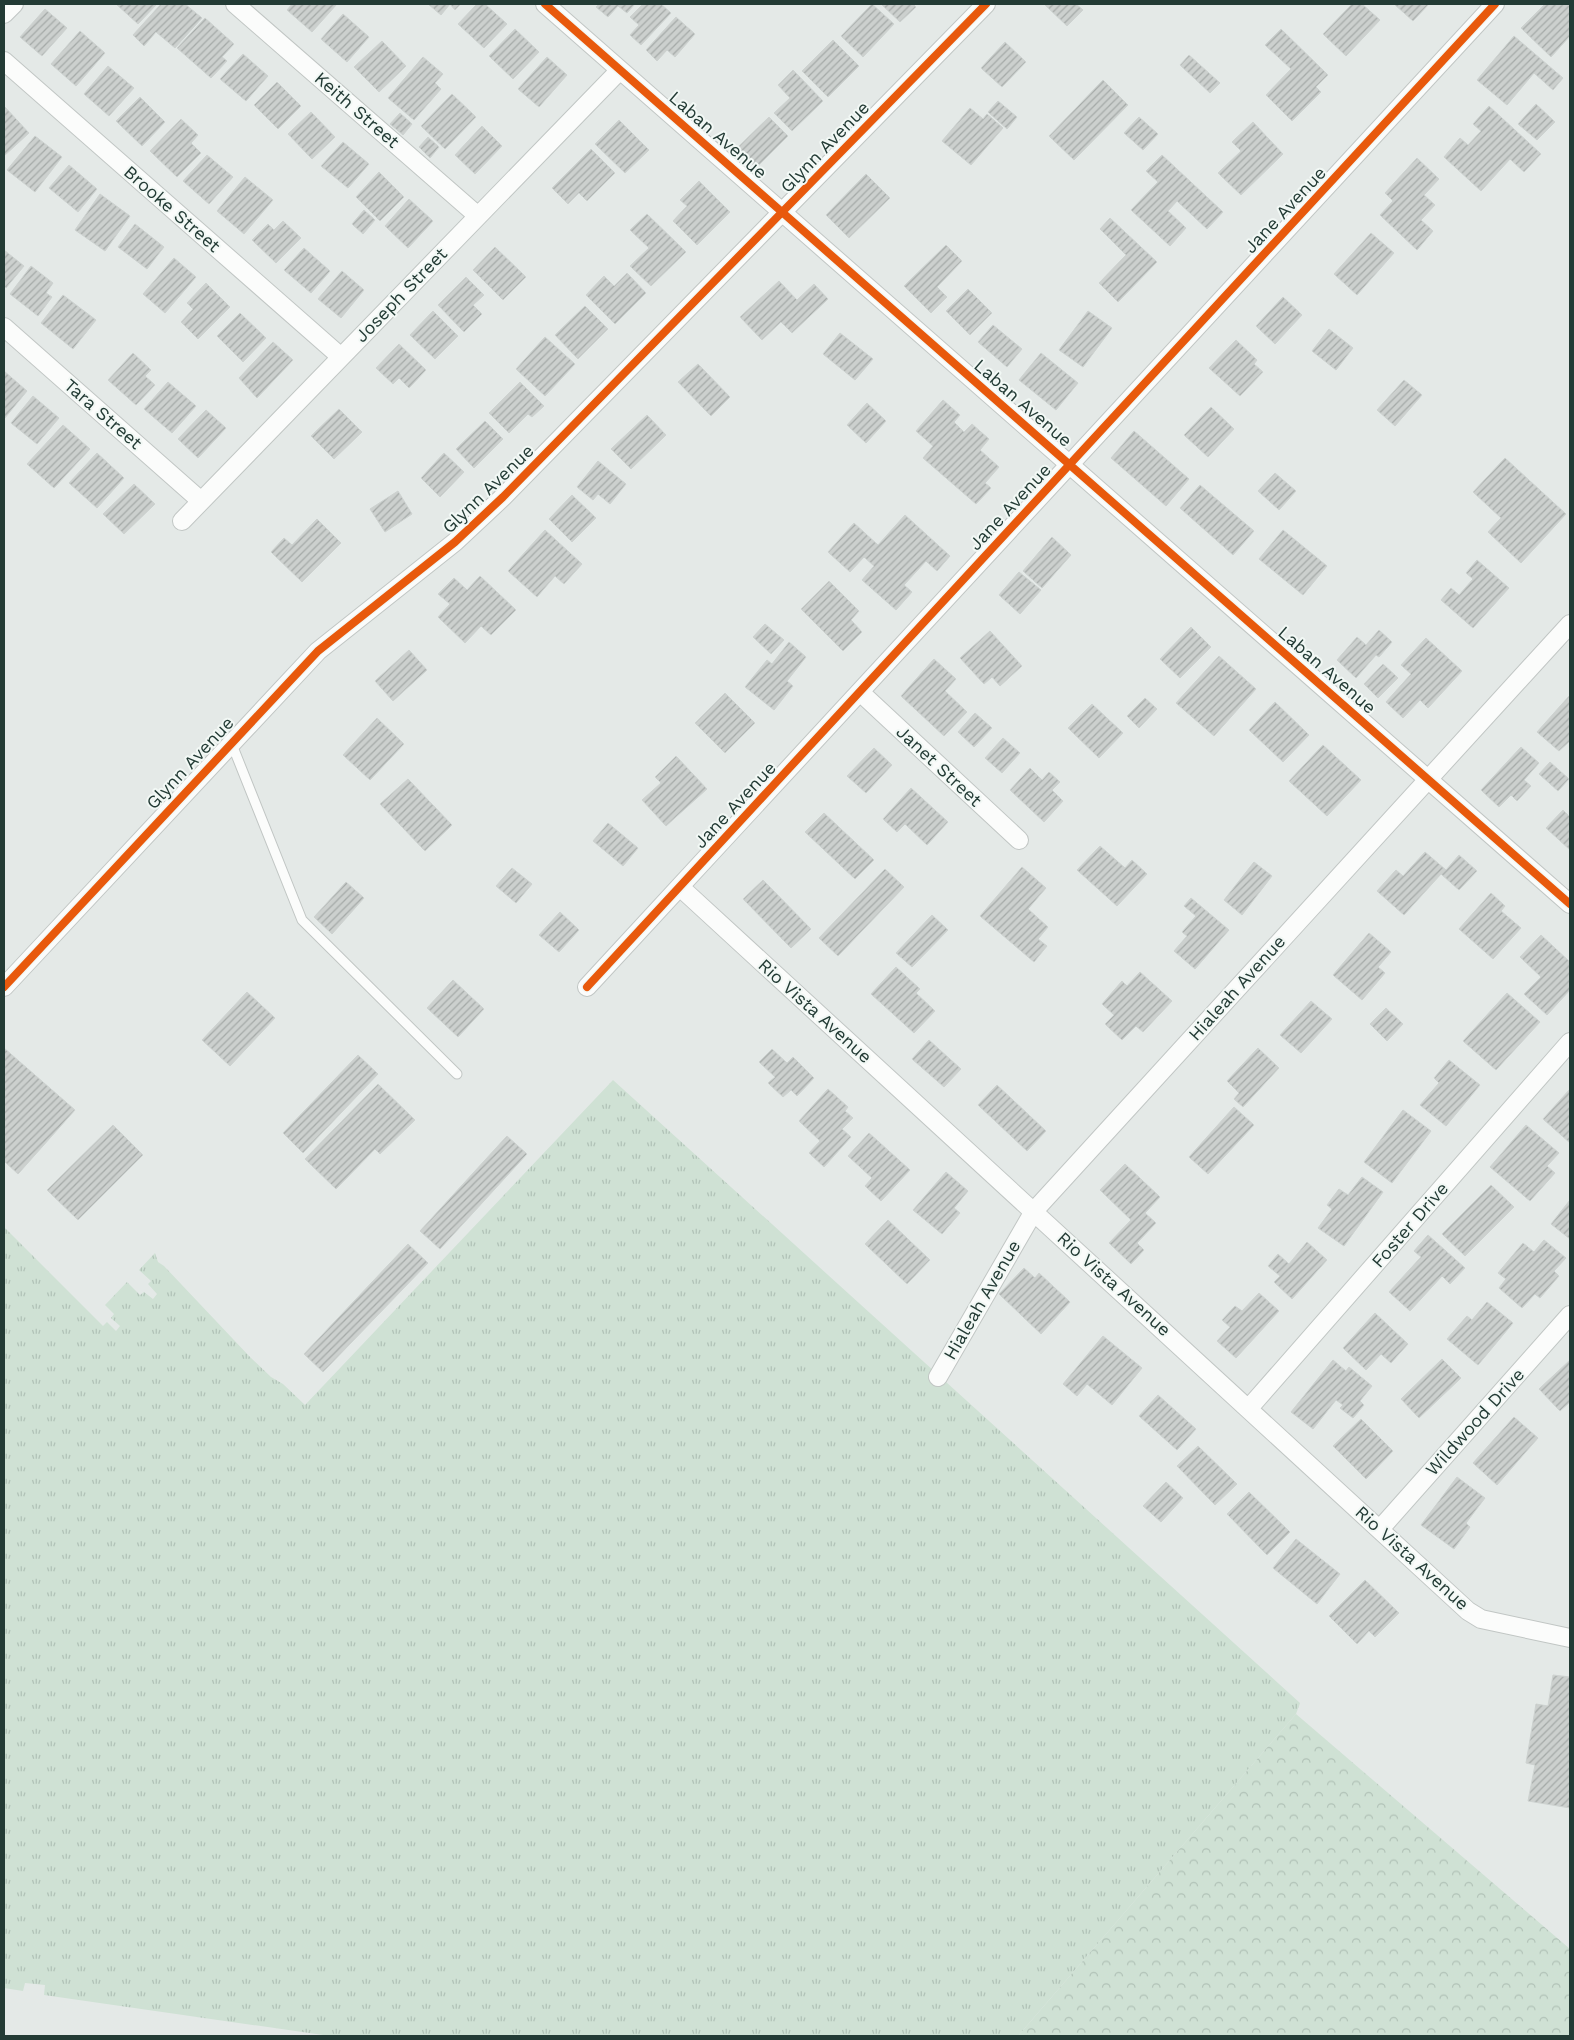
<svg xmlns="http://www.w3.org/2000/svg" width="1574" height="2040" viewBox="0 0 1574 2040" font-family="'Work Sans',sans-serif">
<defs>
<pattern id="grass-tufts" width="24" height="20" patternUnits="userSpaceOnUse" patternTransform="scale(1.25)"><rect width="24" height="20" fill="#cfe1d4"/><path d="M3 7l-1-3M5 7V3M7 7l1-3M15 17l-1-3M17 17v-4M19 17l1-3" fill="none" stroke="#b1c2b7"/></pattern>
<pattern id="forest-crowns" width="20" height="18" patternUnits="userSpaceOnUse" patternTransform="scale(1.25)"><rect width="20" height="18" fill="#cfe1d4"/><path d="M2 6a3 3 0 1 1 6 0M12 15a3 3 0 1 1 6 0" fill="none" stroke="#b1c2b7"/></pattern>
<pattern id="building-hatch" width="6" height="6" patternUnits="userSpaceOnUse" patternTransform="scale(1.25)"><rect width="6" height="6" fill="#ccd0ce"/><path d="M-1 1l2-2M0 6l6-6M5 7l2-2" fill="none" stroke="#a5aaa8"/></pattern>
</defs>
<rect width="100%" height="100%" fill="#e4e9e7"/>
<path fill="url(#grass-tufts)" d="M613,1080l687,623 -4,11 -278,322h-688l-286,-41 1,-10 -20,-2 -2,8 -19,-3v-761l99,99 4,-4 9,9 4,-5 -9,-8 3,-4 -9,-9 22,-23 13,13 4,-3 9,7 4,-5 -9,-10 3,-3 -12,-11 16,-17 3,9 6,4 86,91 21,20 12,7 22,21z"/>
<path fill="url(#forest-crowns)" d="M1296,1714l274,235v87h-552z"/>
<path fill="url(#building-hatch)" stroke="#cdd2d0" d="M116,4h41l-19,20z
M161,4h24l17,14 -27,30 -19,-16 -12,14 -11,-11z
M292,4h45l-25,28 -25,-22z
M428,4h33l-6,6 -5,-6 -9,11z
M477,4h8l22,20 -23,24 -26,-24z
M599,4h36l-8,9 -9,-7 -10,11 -12,-10z
M643,4h18l10,9 -30,32 -11,-10 9,-10 -9,-8z
M872,4l22,20 -31,33 -22,-21z
M881,4h32l3,3 -16,15z
M1044,4h32l7,6 -16,16z
M1352,4h10l18,16 -34,36 -23,-22z
M1394,4h35l-16,17z
M1545,4l25,1v31l-19,21 -30,-29z
M45,9l22,19 -25,28 -22,-19z
M343,14l26,23 -22,25 -26,-23z
M676,17l19,17 -20,23 -8,-7 -10,11 -11,-11z
M205,18l29,26 -12,13 5,4 -16,17 -34,-30z
M515,29l24,23 -26,27 -24,-23z
M1281,29l47,46 -12,12 5,5 -29,29 -26,-26 25,-26 -26,-24z
M80,31l25,22 -29,33 -25,-22z
M1514,36l49,42 -10,12 -19,-17 -27,32 -30,-25z
M833,40l26,26 -31,31 -26,-26z
M382,41l24,25 -27,26 -25,-25z
M1005,42l21,20 -24,25 -21,-19z
M243,54l25,22 -22,25 -26,-22z
M1189,55l31,28 -10,10 -30,-28z
M423,57l20,17 -8,9 6,6 -27,31 -26,-22z
M547,57l20,18 -28,32 -21,-18z
M108,66l26,22 -25,28 -25,-22z
M793,70l30,31 -31,30 -18,-18 16,-15 -12,-13z
M1103,80l25,25 -54,55 -25,-24z
M277,82l24,24 -23,23 -24,-24z
M452,94l24,23 -31,32 -24,-23z
M140,97l25,25 -23,24 -26,-25z
M998,101l19,16 -10,12 -19,-17z
M1536,104l19,18 -18,18 -19,-16z
M1489,106l52,48 -17,18 -14,-13 -29,32 -37,-34 16,-19 8,7 13,-14 -8,-7z
M5,107l24,26 -25,23v-48z
M970,108l13,11 4,-5 16,14 -32,37 -29,-24z
M311,112l24,25 -23,22 -24,-25z
M400,113l12,11 -9,11 -13,-11z
M769,117l19,19 -32,32 -20,-19z
M1139,117l19,17 -15,16 -19,-17z
M181,119l17,16 -7,8 10,10 -24,24 -27,-26z
M619,120l30,30 -24,23 -30,-29z
M1253,122l30,32 -42,41 -23,-22 23,-22 -9,-9z
M482,126l20,20 -27,28 -20,-19z
M35,136l27,21 -27,35 -28,-22z
M428,137l11,10 -9,11 -11,-11z
M343,142l26,22 -21,24 -27,-22z
M591,149l24,24 -28,28 -8,-8 -11,11 -16,-16z
M207,155l26,22 -24,27 -26,-23z
M1162,155l61,57 -16,17 -30,-28 -9,10 18,17 -16,18 -39,-36 27,-28 -12,-11z
M1417,158l22,21 -15,16 11,10 -14,15 12,11 -16,19 -37,-35 13,-14 -8,-8z
M69,165l28,24 -19,23 -29,-24z
M379,172l25,25 -24,24 -24,-24z
M866,174l24,24 -41,40 -23,-23z
M245,177l28,23 -29,34 -27,-23z
M699,181l31,31 -33,33 -24,-24 14,-15 -7,-6z
M100,194l30,22 -25,35 -30,-21z
M409,199l24,22 -25,27 -23,-22z
M364,210l11,10 -12,14 -11,-10z
M647,214l39,38 -35,34 -21,-20 19,-18 -19,-18z
M1110,218l47,44 -39,40 -19,-19 27,-28 -26,-26z
M283,221l18,17 -25,25 -24,-23 16,-16 6,6z
M135,224l29,23 -17,22 -29,-22z
M1371,233l23,20 -37,42 -23,-21z
M946,245l16,16 -25,26 10,10 -16,16 -27,-27z
M495,247l31,30 -23,23 -30,-30z
M304,248l26,23 -19,22 -27,-23z
M4,250l20,16 -18,22 -2,-2z
M174,258l22,19 -31,36 -22,-19z
M31,266l22,17 -7,10 6,4 -14,19 -28,-22z
M342,271l22,19 -23,28 -23,-19z
M627,273l19,20 -31,31 -29,-29 18,-19 10,10z
M466,277l18,18 -11,10 9,9 -18,18 -26,-27z
M779,281l18,19 17,-16 14,15 -36,34 -11,-11 -19,18 -22,-23z
M206,283l24,24 -32,32 -17,-17 12,-13 -6,-6z
M968,289l24,24 -22,22 -24,-24z
M63,295l33,25 -23,29 -32,-26z
M1283,297l19,18 -27,29 -19,-18z
M585,306l23,23 -30,30 -23,-24z
M433,311l25,25 -23,23 -25,-24z
M1088,311l24,17 -29,39 -24,-17z
M240,313l26,25 -23,24 -26,-26z
M993,325l29,24 -15,18 -29,-25z
M1329,329l24,19 -17,22 -24,-19z
M840,333l33,26 -18,21 -32,-26z
M545,337l30,27 -30,32 -29,-27z
M1236,340l21,20 -3,4 9,8 -23,24 -31,-28z
M273,342l20,18 -36,38 -18,-20z
M399,344l27,26 -17,18 -10,-10 -6,6 -17,-16z
M133,353l18,17 -6,6 10,9 -19,20 -28,-25z
M1041,353l37,30 -22,27 -37,-30z
M698,364l32,33 -19,19 -33,-34z
M4,371l23,20 -23,28z
M1404,380l18,15 -27,31 -18,-16z
M168,382l28,24 -24,27 -28,-24z
M520,382l24,24 -12,11 -4,-3 -19,19 -20,-20z
M33,396l26,22 -22,26 -26,-21z
M943,400l17,15 -6,7 10,10 8,-8 17,15 -9,11 19,17 -14,16 6,5 -15,16 -53,-46 10,-12 -17,-15z
M867,403l19,18 -20,22 -19,-18z
M1211,407l23,22 -26,28 -24,-22z
M339,409l23,23 -28,27 -23,-23z
M206,410l20,18 -28,30 -20,-19z
M647,415l19,20 -35,34 -20,-20z
M485,421l18,18 -29,29 -18,-19z
M63,425l27,24 -36,39 -27,-24z
M1134,431l55,48 -23,27 -55,-48z
M97,453l27,25 -27,30 -28,-25z
M444,453l20,19 -24,25 -19,-19z
M1505,458l61,56 -45,49 -33,-31 13,-14 -28,-26z
M598,461l28,23 -16,20 -12,-10 -5,6 -16,-13z
M1275,473l21,18 -17,19 -21,-19z
M134,484l21,20 -31,30 -21,-20z
M1200,485l54,46 -21,24 -53,-47z
M398,491l14,23 -27,18 -15,-23z
M572,495l24,23 -24,24 -23,-23z
M905,515l45,41 -13,15 -11,-10 -22,24 8,7 -16,18 -34,-30 12,-14 -10,-9 -14,15 -22,-20 26,-29 24,22z
M317,519l24,24 -39,39 -31,-30 13,-14 8,7z
M545,530l37,34 -18,20 -9,-8 -18,21 -29,-26z
M1283,530l44,36 -24,29 -44,-36z
M1052,537l19,18 -29,33 -19,-17z
M1477,560l32,28 -36,40 -32,-28 10,-12 8,7 14,-16 -7,-6z
M1019,572l22,18 -21,24 -21,-19z
M480,576l36,34 -25,25 -10,-9 -16,17 -27,-26 12,-13 -12,-10 16,-16 13,12z
M829,581l30,30 -8,9 11,12 -19,19 -42,-42z
M765,624l19,16 -13,14 -18,-17z
M1191,627l20,20 -31,31 -20,-19z
M1379,630l13,12 -13,15 -3,-2 -20,23 -19,-18 20,-23 9,8z
M990,631l32,35 -22,20 -8,-9 -8,7 -24,-26z
M1426,638l36,33 -34,37 -8,-8 -17,18 -17,-16 25,-28 -10,-9z
M789,642l17,15 -19,24 6,5 -19,24 -29,-23 22,-27 5,4z
M409,650l18,20 -34,31 -18,-20z
M1219,656l37,33 -42,47 -38,-33z
M934,659l22,20 -11,12 22,21 -23,24 -43,-40z
M1383,664l15,14 -20,20 -14,-14z
M725,693l30,30 -30,30 -30,-30z
M1570,695v46l-11,10 -22,-19z
M1145,698l12,11 -18,19 -12,-12z
M1275,702l34,33 -26,27 -34,-32z
M1092,704l31,29 -24,25 -31,-30z
M975,713l17,15 -18,19 -16,-15z
M377,718l27,26 -34,36 -27,-25z
M1003,738l17,15 -18,20 -17,-15z
M1323,745l38,35 -34,36 -38,-35z
M1521,747l18,16 -15,17 7,6 -14,15 -6,-6 -12,12 -18,-17z
M874,748l18,17 -26,28 -19,-17z
M676,756l31,33 -41,37 -24,-26 19,-17 -6,-6z
M1550,762l19,17 -11,12 -19,-17z
M1030,768l12,12 7,-8 11,10 -8,8 11,11 -19,21 -34,-32z
M408,779l44,46 -27,26 -45,-47z
M911,788l37,34 -21,23 -22,-21 -8,8 -14,-13z
M1563,810l7,7v33l-24,-22z
M824,813l50,47 -19,19 -50,-47z
M608,823l30,25 -15,18 -30,-25z
M1100,846l25,22 7,-8 15,14 -30,32 -40,-36z
M1425,852l21,18 13,-15 18,16 -18,19 -18,-16 -37,41 -27,-24 19,-21 7,6z
M1254,862l18,14 -30,39 -18,-15z
M1022,867l24,21 -18,21 20,18 -10,12 9,7 -13,16 -54,-46z
M512,868l20,16 -16,19 -20,-17z
M885,869l19,18 -66,69 -19,-18z
M763,880l48,49 -20,19 -48,-49z
M346,882l18,16 -32,36 -18,-17z
M1491,893l14,13 -4,5 20,17 -28,31 -34,-30z
M1191,898l38,32 -34,39 -21,-18 13,-15 -5,-4 14,-16 -12,-10z
M560,912l19,18 -20,22 -20,-17z
M932,915l16,15 -36,37 -16,-14z
M1369,933l22,19 -13,15 7,6 -23,27 -29,-25z
M1541,935l29,27v28l-23,25 -23,-21 17,-17 -21,-20z
M896,967l24,22 -4,4 19,18 -21,22 -43,-39z
M1140,972l32,29 -29,31 -7,-6 -14,14 -17,-16 9,-9 -12,-11 20,-23 5,5z
M453,980l31,29 -26,28 -31,-29z
M247,992l28,26 -45,48 -28,-26z
M1507,993l33,29 -44,48 -33,-29z
M1311,1001l21,18 -31,34 -21,-18z
M1386,1008l17,16 -16,17 -17,-17z
M929,1040l32,29 -17,18 -32,-28z
M4,1048l71,62 -57,64 -14,-13z
M1258,1048l21,20 -36,39 -9,-8 5,-6 -12,-12z
M772,1049l15,14 6,-6 21,21 -17,18 -6,-6 -8,7 -15,-14 7,-6 -16,-15z
M358,1055l20,19 -75,79 -20,-20z
M1449,1060l31,25 -34,41 -26,-21 19,-22 -5,-5z
M378,1084l37,36 -35,34 -5,-5 -39,40 -31,-30z
M997,1085l49,46 -19,20 -49,-46z
M828,1089l20,18 -3,4 8,7 -11,11 9,8 -27,30 -15,-14 11,-12 -21,-20z
M1570,1089v54l-27,-24z
M1234,1107l20,18 -46,49 -19,-17z
M1403,1110l28,21 -39,52 -28,-21z
M113,1125l30,30 -65,65 -31,-30z
M1526,1125l33,28 -12,13 8,7 -25,28 -40,-34z
M869,1133l41,37 -29,31 -16,-15 7,-8 -24,-22z
M507,1136l20,18 -87,95 -20,-18z
M1125,1164l35,33 -15,16 11,10 -19,20 7,7 -13,14 -22,-21 22,-23 -31,-30z
M946,1172l22,19 -14,17 6,5 -18,21 -29,-24z
M1362,1177l21,15 -39,54 -26,-18 14,-19 -5,-4 12,-16 9,6z
M1491,1185l23,22 -49,49 -23,-22z
M1570,1200v39l-19,-15z
M888,1220l42,40 -23,24 -42,-40z
M1428,1235l37,33 -15,16 -8,-8 -32,35 -21,-19 32,-35 -7,-6z
M1544,1240l22,18 -12,13 5,5 -19,22 -5,-4 -13,14 -23,-20 7,-9 -8,-6 25,-30 11,9z
M1307,1242l20,18 -35,39 -18,-17 6,-6 -12,-10 10,-12 11,10z
M408,1244l20,19 -105,109 -19,-18z
M1024,1268l11,10 4,-5 31,29 -29,32 -42,-40z
M1259,1293l20,18 -43,47 -19,-17 13,-14 -8,-7 13,-14 7,5z
M1487,1302l26,21 -35,42 -31,-26 20,-23 5,4z
M1375,1313l33,31 -17,19 -10,-9 -15,16 -23,-22z
M1103,1336l39,32 -30,37 -25,-21 -10,12 -14,-12z
M1442,1359l19,19 -42,40 -18,-19z
M1333,1360l13,11 3,-4 23,19 -12,15 4,4 -11,13 -13,-10 3,-3 -7,-5 -23,29 -22,-17z
M1570,1360v42l-10,9 -21,-22z
M1158,1395l38,34 -19,21 -38,-34z
M1514,1417l24,21 -41,47 -24,-22z
M1361,1419l32,32 -27,28 -33,-33z
M1198,1446l39,38 -22,21 -38,-39z
M1457,1477l28,21 -19,25 4,4 -16,22 -33,-24z
M1166,1482l17,16 -22,24 -18,-16z
M1249,1492l41,40 -23,23 -40,-41z
M1296,1539l44,35 -23,30 -44,-36z
M1365,1580l34,33 -24,24 -6,-6 -12,13 -28,-28z
M1553,1675l17,2v131l-42,-7 7,-36 -9,-2 10,-59 12,2z"/>
<g fill="none" stroke-linecap="round" stroke-linejoin="round">
<g stroke="#c1c6c4" stroke-width="11">
<path id="lane" d="M231,742l71,178 155,154"/>
</g>
<g stroke="#c1c6c4" stroke-width="20">
<path id="street" d="M235,4l243,212
M545,4l1025,900
M4,14l10,-10
M4,61l337,296
M4,327l197,174
M182,521l438,-451
M860,692l159,148
M680,887l788,724 13,8 89,19
M4,987l314,-336 137,-109 48,-45 483,-493
M587,987l908,-983
M938,1377l96,-166 536,-587
M1249,1408l321,-366
M1380,1529l190,-214"/>
</g>
<use href="#lane" stroke="#fbfcfb" stroke-width="9"/>
<use href="#street" stroke="#fbfcfb" stroke-width="18"/>
<g stroke="#f2f8f5" stroke-width="11">
<path id="cycleway" d="M545,4l1025,900
M4,987l314,-336 137,-109 48,-45 483,-493
M587,987l908,-983"/>
</g>
<use href="#cycleway" stroke="#e8590c" stroke-width="8"/>
</g>
<g text-anchor="middle" stroke-width="4" stroke-linejoin="round" paint-order="stroke">
<g font-size="18" fill="#233b35" stroke="#f2f8f5">
<text transform="translate(357 110) rotate(41)" y="6">Keith Street</text>
<text transform="translate(718 135) rotate(41)" y="6">Laban Avenue</text>
<text transform="translate(825 147) rotate(-46)" y="6">Glynn Avenue</text>
<text transform="translate(172 209) rotate(41)" y="6">Brooke Street</text>
<text transform="translate(1285 210) rotate(-47)" y="6">Jane Avenue</text>
<text transform="translate(401 295) rotate(-46)" y="6">Joseph Street</text>
<text transform="translate(1023 403) rotate(41)" y="6">Laban Avenue</text>
<text transform="translate(103 414) rotate(41)" y="6">Tara Street</text>
<text transform="translate(488 489) rotate(-44)" y="6">Glynn Avenue</text>
<text transform="translate(1010 507) rotate(-47)" y="6">Jane Avenue</text>
<text transform="translate(1327 670) rotate(41)" y="6">Laban Avenue</text>
<text transform="translate(190 763) rotate(-47)" y="6">Glynn Avenue</text>
<text transform="translate(939 766) rotate(43)" y="6">Janet Street</text>
<text transform="translate(735 805) rotate(-47)" y="6">Jane Avenue</text>
<text transform="translate(1237 988) rotate(-48)" y="6">Hialeah Avenue</text>
<text transform="translate(815 1011) rotate(42)" y="6">Rio Vista Avenue</text>
<text transform="translate(1410 1225) rotate(-49)" y="6">Foster Drive</text>
<text transform="translate(1114 1284) rotate(42)" y="6">Rio Vista Avenue</text>
<text transform="translate(982 1300) rotate(-60)" y="6">Hialeah Avenue</text>
<text transform="translate(1475 1422) rotate(-48)" y="6">Wildwood Drive</text>
<text transform="translate(1412 1558) rotate(42)" y="6">Rio Vista Avenue</text>
</g>
</g>
<rect width="1574" height="2040" fill="none" stroke="#233b35" stroke-width="10"/>
</svg>
